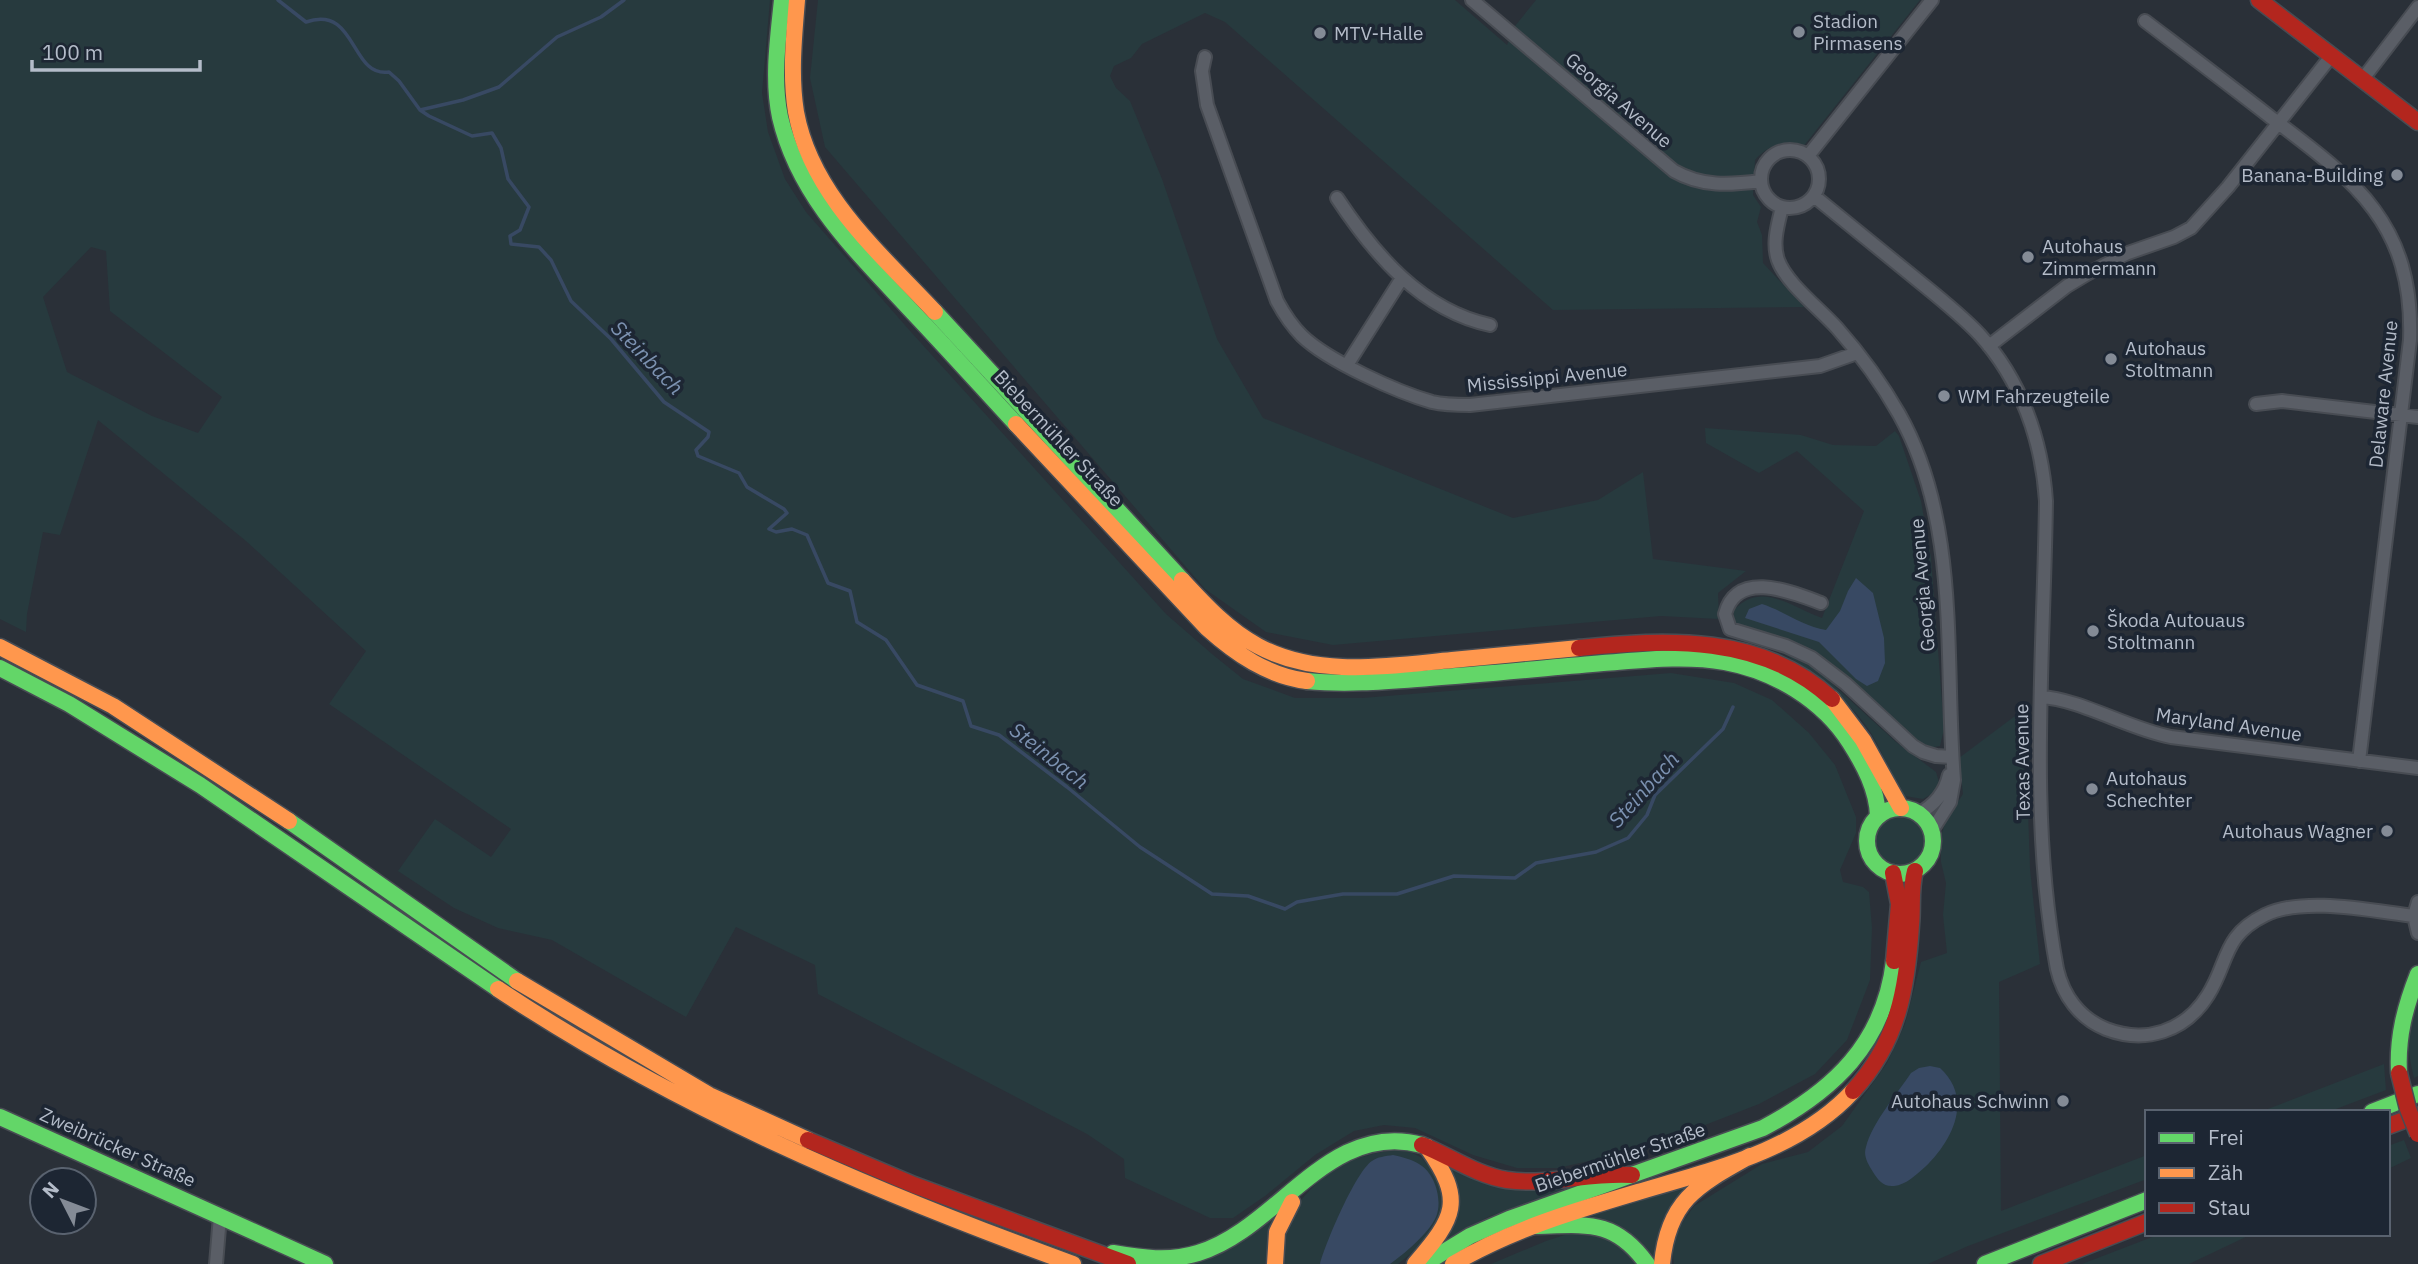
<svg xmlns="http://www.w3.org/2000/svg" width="2418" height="1264" viewBox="0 0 2418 1264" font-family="'IBM Plex Sans',sans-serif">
<rect width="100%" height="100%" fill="#2a3038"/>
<path fill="#273a3e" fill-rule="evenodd" d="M0,0h770l-8,93 6,39 17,47 21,33 105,120 255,282 46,40 31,25 52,19h67l309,-25 63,10 38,17 37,33 26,32 21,52v16l-16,37 3,12 20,5 6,5 3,36 -2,52 -23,60 -32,34 -56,30 -113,44 -88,20h-41l-44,-13 -58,-27 -31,-3 -30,6 -39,24 -50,41 -32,22h-23l-85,-40 -1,-19 -37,-25 -269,-140 -3,-29 -79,-38 -50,90 -134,-77 -54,-12 -44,-20 -56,-37 37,-52 56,38 20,-28 -182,-125 37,-53 -120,-110 -148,-121 -38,115 -17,-3 -16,82 -1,18 -26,-13zM91,247l15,4 4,60 112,86 -24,36 -46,-17 -85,-44 -24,-75z
M818,0h637l52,45 8,-19 21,-26h384l-118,148c-20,-8 -33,-3 -47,12l-2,35 8,12 -4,15 5,13 1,28 41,44 -251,3 -328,-288 -20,-9 -63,31 -11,14 -17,8 -4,10 6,12 14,13 32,78 55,160 46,79 250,100 85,-18 45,-28 10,87 93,12 -28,22 1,26 -58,-3 -328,29 -67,-13 -61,-43 -380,-442 -15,-69z
M1705,428l96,7 32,10 43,1 19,-15 4,5 22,65 10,57 13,171 -4,17 -11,2 -12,-5c-36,-33 -76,-80 -121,-100 -20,-9 -42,-9 -61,-21l-2,-11c28,-31 58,-4 89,7l42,-107 -67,-60 -38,22 -53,-30z
M1781,652l35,17 80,73 40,30 3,10 -4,10 -12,7 -18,-3c-14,-20 -22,-43 -34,-63 -19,-31 -60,-62 -90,-81z
M2031,704l-3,106 2,59 10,95 -41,18 2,229 146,-56v24l-179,67 -40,18h-254l-2,-16 8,-22 14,-20 68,-42 46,-12 34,-26 45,-63 18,-39 16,-62 26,-9 -4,-38 3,-32 -5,-21v-26l5,-16 17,-26 -4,-36z
M1873 842a26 26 0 1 1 52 0a26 26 0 1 1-52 0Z
M2418,999v77l-4,2c-8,-34 -8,-46 4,-79z
M2384,1064l2,26 -58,22h-68z
M2404,1140l7,18 -23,11v-23z
M1397,1150l14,2 11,6 19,25 1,29 -24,36 -20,16h-116c0,-10 -3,-24 0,-33 7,-21 38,-55 57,-65 18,-9 38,-14 58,-16z
M1448,1161l125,26 -83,29 -42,22z
M1694,1181l-37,83 -67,-49z
M1274,1218l-9,46h-80z
M1574,1232l40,8 24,24h-147l55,-23z
M2160,1234h92l-63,30h-107z"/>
<path fill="#384963" d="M1856,578l17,15 11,45 1,25 -7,18 -11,5 -11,-7 -37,-37 -74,-24 4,-9 13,-5c22,7 42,23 64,26l14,-19 8,-20z
M1930,1066l10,2c34,31 12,73 -15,99 -8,7 -19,18 -31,19 -11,1 -16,-6 -21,-14 -5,-8 -10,-16 -7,-25 6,-24 31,-53 45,-74l8,-5z
M1393,1155c9,2 18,4 26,9 16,9 24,36 17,53 -7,16 -32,37 -46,47h-70c5,-20 36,-93 52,-103 5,-4 14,-5 21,-6z"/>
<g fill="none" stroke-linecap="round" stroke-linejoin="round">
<path stroke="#384963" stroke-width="3.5" d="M278,0l28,22c51,-18 44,56 83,50l10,9 21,29 9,6 43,20 20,-3 9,15 7,31 21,28 -9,23 -10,6 1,8 28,3 12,13 20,41 40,38 53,63 45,30 -1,5 -12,13 2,6 41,17 8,14 37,22 3,4 -18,16 7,3 16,-3 15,6 21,48 22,8 7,31 29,18 31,45 46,16 8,25 28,9 68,52 73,60 72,47 36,2 37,13 12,-7 46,-8h54l57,-18 61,2 21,-15 60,-11 32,-14 19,-23 8,-20 68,-66 10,-22
M420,110l43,-10 36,-13 58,-50 44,-20 23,-17"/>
<g stroke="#484c53" stroke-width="16">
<path id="street" d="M1472,0l202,171c28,16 55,14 87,10
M2145,21c42,32 83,63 124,95 85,64 145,107 141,224l-51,421
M1205,57l-3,14 5,34 70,196c7,13 15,25 25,35 26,25 95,56 130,66 13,3 25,3 38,3l350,-39 37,-13
M2362,80l56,-73
M1761 179a29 29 0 1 1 58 0a29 29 0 1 1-58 0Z
M1808,156l124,-156
M1814,196c32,26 64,52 96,78 23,19 48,38 69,60 42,46 63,106 67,167 -2,155 -18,314 11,468 6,26 22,49 49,60 39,15 79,3 102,-34 21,-33 14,-59 57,-80 39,-19 107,-4 149,1
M1337,198c37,56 84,112 153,127
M1782,207c-4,17 -10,36 -4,53 8,23 42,49 59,68 23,26 45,56 62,86 62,110 45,245 55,366l-4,22 -19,30
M1989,346l78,-60 20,-12 41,-21 46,-16 17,-9 37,-41 104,-132
M1347,365l55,-87
M2256,404l26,-3 136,16
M1821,603c-30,-11 -84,-34 -96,11l5,15 56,17 26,12 34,26 67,62 10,6 13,4 16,1
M2041,697c39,2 88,32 130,40l247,31
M1918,814c17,-9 27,-21 31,-39
M2418,902l-4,14 4,17
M216,1264l4,-48"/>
</g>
<g stroke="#484c53" stroke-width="19">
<path id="fast" d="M782,0c-4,39 -10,79 -2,117 18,78 75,133 127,189 37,39 73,79 109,118
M935,312l247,268
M0,668l69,36 131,81 298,204
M1307,681c41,4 82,0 122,-3 58,-4 116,-10 174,-15 40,-3 82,-8 122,-1 49,9 98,38 125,81 14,22 27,46 28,73
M1867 841a33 33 0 1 1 66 0a33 33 0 1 1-66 0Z
M289,821l228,160
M2399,1073c-2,-36 6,-66 19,-99
M2372,1112l46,-18
M0,1117l325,147
M1534,1226c51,-1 80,-8 113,38
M1113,1253c29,5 56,9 85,0 80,-24 131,-134 224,-108
M1424,1264l46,-28 39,-17 254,-91c70,-37 121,-84 131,-167
M1985,1264l162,-64"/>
</g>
<g stroke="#484c53" stroke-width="19">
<path id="slow" d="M797,0c-3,37 -7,75 -1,112 15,83 85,142 139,200
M1016,424l191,204c29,26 61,48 100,53
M1182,580c23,25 47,51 76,66 59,32 130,20 194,14 42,-4 85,-8 127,-12
M0,647l113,59 176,115
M1832,699l31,41 38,68
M517,981l192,114 99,45
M498,989c179,119 374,202 575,275
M1275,1264l2,-32 15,-30
M1415,1264c40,-47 50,-63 12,-117
M1453,1264c57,-34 121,-53 185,-72 75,-22 161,-42 215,-101
M1662,1264c6,-64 36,-79 88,-108"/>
</g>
<g stroke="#484c53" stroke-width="19">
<path id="jam" d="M2259,0l159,122
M1579,648c88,-9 183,-14 253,51
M1893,873l6,31 -5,57
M1853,1091c45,-49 54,-102 58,-166 2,-18 -1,-36 4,-54
M2388,1126l30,-11
M808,1140l106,45 214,79
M1422,1145c28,11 54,30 85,35 42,6 83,-8 125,-5
M2041,1264l106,-42"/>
</g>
<use href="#street" stroke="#5a5e66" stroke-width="12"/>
<use href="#fast" stroke="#63d668" stroke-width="16"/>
<use href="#slow" stroke="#ff974d" stroke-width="16"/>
<use href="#jam" stroke="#b3261e" stroke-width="16"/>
<g stroke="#484c53" stroke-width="19" stroke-linecap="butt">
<path id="jam-bridge" d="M2399,1073l9,36 10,25"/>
</g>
<use href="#jam-bridge" stroke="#b3261e" stroke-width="16"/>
</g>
<g fill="#848b96" stroke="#1d2633" stroke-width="2.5">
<circle cx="1799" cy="32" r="7"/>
<circle cx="1320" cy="33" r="7"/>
<circle cx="2397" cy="175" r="7"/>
<circle cx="2028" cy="257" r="7"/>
<circle cx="2111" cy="359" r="7"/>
<circle cx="1944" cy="396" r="7"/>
<circle cx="2093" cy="631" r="7"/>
<circle cx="2092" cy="789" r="7"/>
<circle cx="2387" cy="831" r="7"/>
<circle cx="2063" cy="1101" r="7"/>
</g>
<g text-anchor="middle" stroke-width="7" stroke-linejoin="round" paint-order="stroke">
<g font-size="19" fill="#b4bcc9" stroke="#1d2633" text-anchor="start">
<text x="1813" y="28">Stadion<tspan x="1813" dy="22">Pirmasens</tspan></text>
<text x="1334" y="40">MTV-Halle</text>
<text x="2383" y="182" text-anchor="end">Banana-Building</text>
<text x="2042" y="253">Autohaus<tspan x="2042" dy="22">Zimmermann</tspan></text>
<text x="2125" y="355">Autohaus<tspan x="2125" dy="22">Stoltmann</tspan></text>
<text x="1958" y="403">WM Fahrzeugteile</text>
<text x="2107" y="627">Škoda Autouaus<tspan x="2107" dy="22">Stoltmann</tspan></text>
<text x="2106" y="785">Autohaus<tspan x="2106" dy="22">Schechter</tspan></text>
<text x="2373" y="838" text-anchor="end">Autohaus Wagner</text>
<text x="2049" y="1108" text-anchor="end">Autohaus Schwinn</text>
</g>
<g font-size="19" fill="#b4bcc9" stroke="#1d2633">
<text transform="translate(1619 100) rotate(41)" y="7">Georgia Avenue</text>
<text transform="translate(1547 377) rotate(-6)" y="7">Mississippi Avenue</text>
<text transform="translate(2383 394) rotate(-84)" y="7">Delaware Avenue</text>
<text transform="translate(1059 438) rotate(47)" y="7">Biebermühler Straße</text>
<text transform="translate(1922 585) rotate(-95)" y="7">Georgia Avenue</text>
<text transform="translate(2229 724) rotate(8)" y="7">Maryland Avenue</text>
<text transform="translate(2022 762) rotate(-91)" y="7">Texas Avenue</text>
<text transform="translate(118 1147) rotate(24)" y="7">Zweibrücker Straße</text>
<text transform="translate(1620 1157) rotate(-19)" y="7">Biebermühler Straße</text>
</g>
<g font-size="21" font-style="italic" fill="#7c92b1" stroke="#1d2633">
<text transform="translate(647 358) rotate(46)" y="7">Steinbach</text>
<text transform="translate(1049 756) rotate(38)" y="7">Steinbach</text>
<text transform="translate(1644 790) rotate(-48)" y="7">Steinbach</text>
</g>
</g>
<rect x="2145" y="1110" width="245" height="126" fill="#1d2633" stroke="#59626f" stroke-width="2"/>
<rect x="2159" y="1133" width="35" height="10" fill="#63d668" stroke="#59626f" stroke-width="2"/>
<text x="2208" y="1145" font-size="21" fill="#b4bcc9">Frei</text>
<rect x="2159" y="1168" width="35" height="10" fill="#ff974d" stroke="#59626f" stroke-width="2"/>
<text x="2208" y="1180" font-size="21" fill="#b4bcc9">Zäh</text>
<rect x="2159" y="1203" width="35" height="10" fill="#b3261e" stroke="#59626f" stroke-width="2"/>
<text x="2208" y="1215" font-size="21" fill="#b4bcc9">Stau</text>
<g transform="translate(63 1201) rotate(312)"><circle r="33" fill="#1d2633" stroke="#59626f" stroke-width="2"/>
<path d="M0-5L12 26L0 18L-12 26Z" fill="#848b96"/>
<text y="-10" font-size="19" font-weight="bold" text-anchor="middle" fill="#b4bcc9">N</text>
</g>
<path d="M32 60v10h168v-10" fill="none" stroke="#b4bcc9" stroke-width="3.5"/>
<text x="42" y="60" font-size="21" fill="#b4bcc9" stroke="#1d2633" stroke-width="5" paint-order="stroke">100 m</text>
</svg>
